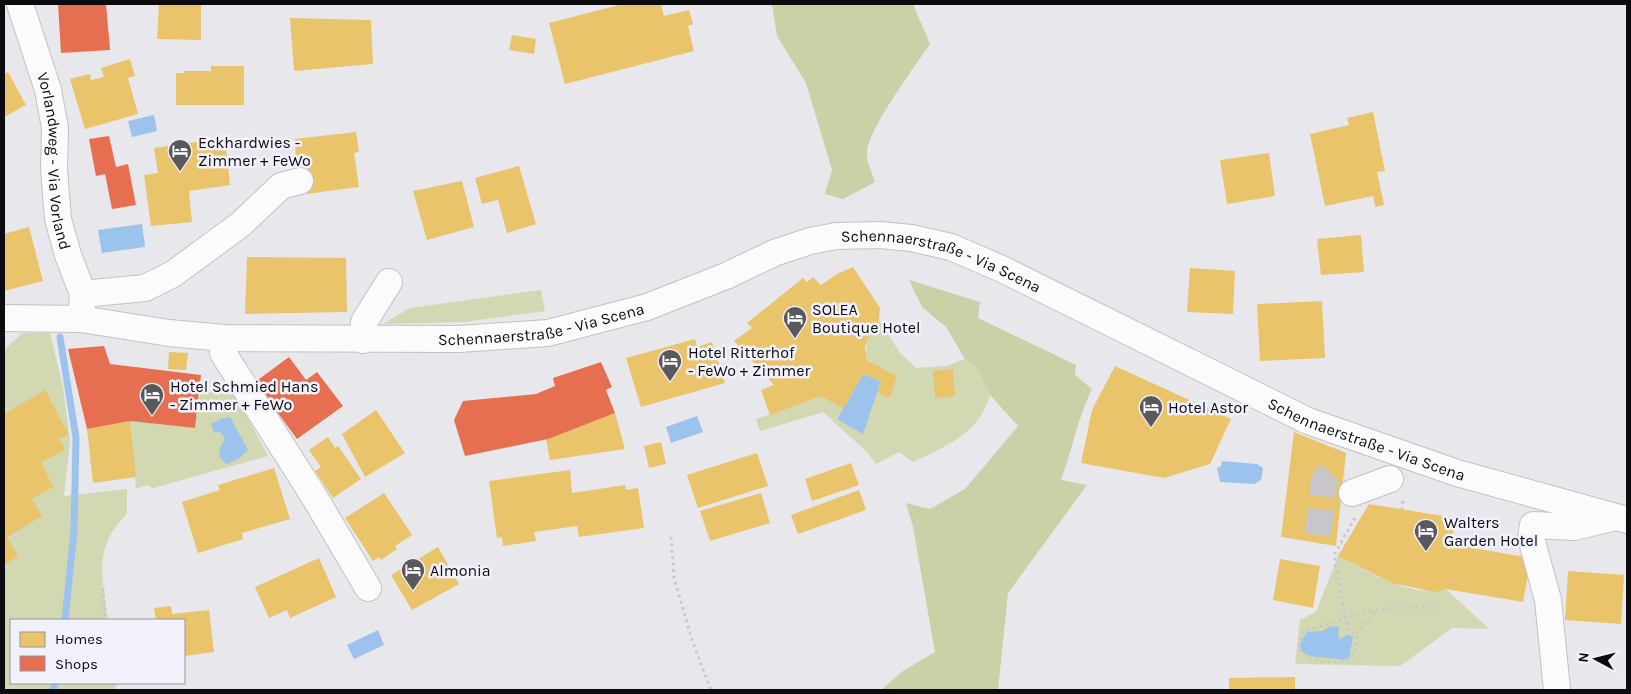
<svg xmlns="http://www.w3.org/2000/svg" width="1631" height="694" viewBox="0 0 1631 694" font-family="Karla,sans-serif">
<rect width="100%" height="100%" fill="#e7e7ec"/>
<path fill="#d2d8b1" d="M541,290l4,21 -81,11 -81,2 27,-16z
M879,320l21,33 16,15 30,-2 19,-7 11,8 14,28c-11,39 -44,51 -77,67l-14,-10 -23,12 -9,-12 -44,-40 -63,19 -4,-12 65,-23 22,13 -6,10 26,14 14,-41 13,5 7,-21 -30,-16c-3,-17 2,-27 12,-40z
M22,333h28l13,54 7,54 -6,55 63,-7v25c-34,32 -25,64 -19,106h-97v63h106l-2,7h-111v-340z
M233,391l35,65 -115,32 -6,-3 -11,4 -6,-68 65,7 5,-35z
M1338,556c32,16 71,42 108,33l43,40 -37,-1 -52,38 -105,-2 5,-44 16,-8z"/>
<path fill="#cbd0a7" d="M772,4h141l17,40c-15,22 -61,84 -63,108 -1,9 5,21 8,30l-32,17 -18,-5 7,-24 -26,-87 -29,-47z
M909,280l71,22 -2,16 98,47 -1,10 17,14c-14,28 -20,61 -31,91l26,5 -79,108 -10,97h-117l22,-19 32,-19 -22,-125 -7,-24 24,6 35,-20 53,-63 -28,-31 -14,-28 -11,-8 -19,-32 -24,-20z"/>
<path fill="#9cc3ed" d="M154,115l3,16 -25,6 -4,-16z
M142,224l3,23 -43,6 -4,-23z
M863,374l18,7 -18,53 -26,-15z
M697,416l6,16 -32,11 -5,-16z
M230,417l18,33 -11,10 -11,4 -6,-7 -1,-7 6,-12 -6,-7 -5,2 -3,-9 12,-6z
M1222,461l35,3 6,4 -2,12 -7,4 -34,-2 -3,-14 4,-2z
M1331,626l8,1 -1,10 3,2 6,-5 6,3 -4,21 -6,2c-14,-4 -60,2 -36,-28l15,-1z
M378,630l6,15 -30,14 -7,-14z"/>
<path fill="#e9c46a" d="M159,4h42v36l-44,-1z
M623,4h38l3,12 25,-6 4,14 -5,2 6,25 -129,33 -16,-61z
M290,18l81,2 2,44 -79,7z
M512,35l24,4 -2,15 -25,-4z
M130,59l5,17 -7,2 10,36 -53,15 -15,-50 20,-5 1,6 13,-3 -3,-9z
M211,66h33v39h-68v-32h8l-1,-2h28z
M8,72l18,33 -22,12v-42z
M1373,112l12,59 -8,1 7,33 -9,2 -2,-11 -48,10 -15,-72 39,-9 -2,-7z
M356,132l3,20 -5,1 5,34 -53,7 -5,-34 -5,1 -1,-22z
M225,138l5,47 -41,6 3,31 -41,4 -7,-51 14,-2 -4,-25z
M1269,153l6,43 -48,8 -7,-44z
M519,166l17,58 -29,9 -9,-33 -16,4 -7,-26z
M462,181l12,46 -47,13 -14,-49z
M29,227l14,54 -39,10v-57z
M1361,235l3,37 -43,3 -4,-36z
M247,257l99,1 1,54 -102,2z
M853,267l27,41 -1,12 -8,11 -6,16 2,13 30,16 -7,22 -13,-6 4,-11 -18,-7 -20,35 -22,-13 -51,19 -9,-25 13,-5 -40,-44 18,-13 -5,-5 56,-45 4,4 6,-5 8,8 16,-11z
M1190,268l45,3 -2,43 -46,-2z
M1322,301l3,57 -65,3 -3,-57z
M695,339l2,8 15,-5 13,41 -84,24 -15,-49z
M169,352l19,1 -2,17 -18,-1z
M1115,366l116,53 -21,45 -46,14 -83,-15 11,-53z
M953,369l2,27 -20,2 -2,-27z
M45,390l24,45 -10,4 6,11 -24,12 12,25 -21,12 10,17 -35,21 11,19 -14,9v-151z
M376,410l29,43 -40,24 -23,-43z
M615,413l10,36 -75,11 -4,-21z
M130,421l6,56 -43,6 -6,-54z
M1294,432l52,21 -10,93 -55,-9z
M328,437l7,11 3,-2 23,33 -28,19 -18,-27 6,-4 -12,-17z
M661,442l5,22 -17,4 -5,-22z
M757,453l11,33 -70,22 -11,-33z
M851,463l8,22 -47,16 -7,-22z
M274,468l16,51 -48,14 1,6 -45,14 -16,-51 38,-12 -2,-5z
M570,470l2,23 53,-8 1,5 12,-2 6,40 -65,9 -2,-11 -43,6 2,9 -33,5 -1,-9 -5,1 -8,-57z
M859,490l7,20 -68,24 -7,-19z
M384,493l28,42 -17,11 2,3 -16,11 -2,-3 -6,4 -28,-43z
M761,493l9,30 -60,18 -10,-30z
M1369,504l87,14 -5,26 80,14 -8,44 -77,-13 -11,3 -43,-9 -54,-27z
M438,547l21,37 -47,26 -21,-35z
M319,558l17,39 -46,21 -3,-8 -18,8 -14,-31z
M1280,559l40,7 -7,42 -40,-8z
M1568,571l56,4 -3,49 -56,-4z
M171,606l1,8 37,-4 5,42 -30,4v-36h-28l-2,-12z
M1295,677v13h-66v-12z"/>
<path fill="#e76f51" d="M58,4h48l4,46 -49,3z
M109,136l7,31 12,-3 8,41 -24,4 -7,-35 -9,2 -7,-37z
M104,346l6,18 91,11 -6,53 -65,-7 -43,8 -19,-80z
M289,357l17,23 11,-8 26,34 -46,33 -42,-57z
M601,362l11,25 -6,3 9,23 -67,26 -83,17 -11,-36 9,-19 73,-7 19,-8 -2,-8z"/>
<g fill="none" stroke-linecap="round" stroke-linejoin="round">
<path stroke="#9cc3ed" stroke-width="7" d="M60,337l16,101 -2,93 -9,89
M53,690l2,-7"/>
<path stroke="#c6c6cb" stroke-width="26" stroke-dasharray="26 13" stroke-linecap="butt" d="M1318,535l6,-55 7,-7 13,-1"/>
<g stroke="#c2c2c6" stroke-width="28">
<g id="minor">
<path id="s1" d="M20,4l28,86 7,38 -1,41 4,50 10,36 15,39 -2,25"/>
<path d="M83,294l62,-6 28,-14 68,-50 40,-38 19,-5"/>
<path id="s2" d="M4,318l77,1 88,14 55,5 235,1 89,-6 99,-26 79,-31 48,-23 36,-12 26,-5 44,-1 31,3 40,9 51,22 306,152 149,52 170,47"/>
<path d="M224,338l-1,15 92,145 53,90"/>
<path d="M363,340l1,-18 25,-40"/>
<path d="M1352,493l38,-14"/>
<path d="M1557,690l-9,-90 -17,-62 2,-13 41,2 38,-9"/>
</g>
</g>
<path stroke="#c8c8ca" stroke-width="3" stroke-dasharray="2.5 4" stroke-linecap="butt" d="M1402,510l1,-10
M1355,518l-21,37 13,74 9,5 1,12 -7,14c-20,6 -69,1 -45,-30 16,-2 26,-8 41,-12 31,-10 63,-13 95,-10
M671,537l3,41 18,62 19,50
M103,588l2,32
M1356,634l21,-23
M109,683v7"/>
<use href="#minor" stroke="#fbfbfc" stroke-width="26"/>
</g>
<defs>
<g id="hotel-pin" transform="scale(1.25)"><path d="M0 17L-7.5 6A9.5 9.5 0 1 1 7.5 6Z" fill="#59595d" stroke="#f1f1fc"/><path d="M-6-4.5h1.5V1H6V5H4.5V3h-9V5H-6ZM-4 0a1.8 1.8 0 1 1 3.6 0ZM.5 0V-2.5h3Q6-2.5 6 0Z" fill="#fff"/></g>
</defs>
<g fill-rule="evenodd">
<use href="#hotel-pin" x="180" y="151"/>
<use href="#hotel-pin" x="795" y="318"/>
<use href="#hotel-pin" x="670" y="361"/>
<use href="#hotel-pin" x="152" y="395"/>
<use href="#hotel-pin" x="1151" y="407"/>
<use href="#hotel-pin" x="1426" y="531"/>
<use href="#hotel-pin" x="413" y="570"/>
</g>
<g text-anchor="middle" stroke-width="5" stroke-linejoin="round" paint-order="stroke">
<g font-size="16" fill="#0c0c10" stroke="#f1f1fc" text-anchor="start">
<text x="198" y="148">Eckhardwies -<tspan x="198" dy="18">Zimmer + FeWo</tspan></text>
<text x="812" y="315">SOLEA<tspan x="812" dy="18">Boutique Hotel</tspan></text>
<text x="688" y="358">Hotel Ritterhof<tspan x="688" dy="18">- FeWo + Zimmer</tspan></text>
<text x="170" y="392">Hotel Schmied Hans<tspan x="170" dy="18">- Zimmer + FeWo</tspan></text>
<text x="1168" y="413">Hotel Astor</text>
<text x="1444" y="528">Walters<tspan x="1444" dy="18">Garden Hotel</tspan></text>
<text x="430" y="576">Almonia</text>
</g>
<g font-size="16" fill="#0c0c10" stroke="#f1f1fc">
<text dy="6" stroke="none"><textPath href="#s1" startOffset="162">Vorlandweg - Via Vorland</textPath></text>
<text dy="6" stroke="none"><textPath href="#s2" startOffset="960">Schennaerstraße - Via Scena</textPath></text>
<text dy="6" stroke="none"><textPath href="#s2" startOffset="540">Schennaerstraße - Via Scena</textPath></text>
<text dy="6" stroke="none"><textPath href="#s2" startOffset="1425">Schennaerstraße - Via Scena</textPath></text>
</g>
</g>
<rect width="1631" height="694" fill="none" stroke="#0c0c10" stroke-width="10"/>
<rect x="10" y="619" width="175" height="65" fill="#f1f1fc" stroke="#95959e"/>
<rect x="20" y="632" width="25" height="15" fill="#e9c46a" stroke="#95959e"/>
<text x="55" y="644" font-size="15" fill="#0c0c10">Homes</text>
<rect x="20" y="656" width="25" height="15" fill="#e76f51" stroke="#95959e"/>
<text x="55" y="669" font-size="15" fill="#0c0c10">Shops</text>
<g transform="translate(1596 659) rotate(277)" stroke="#f1f1fc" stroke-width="4" paint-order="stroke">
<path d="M0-4L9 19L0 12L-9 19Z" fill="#0c0c10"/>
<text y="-8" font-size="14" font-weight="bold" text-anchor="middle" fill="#0c0c10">N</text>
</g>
</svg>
